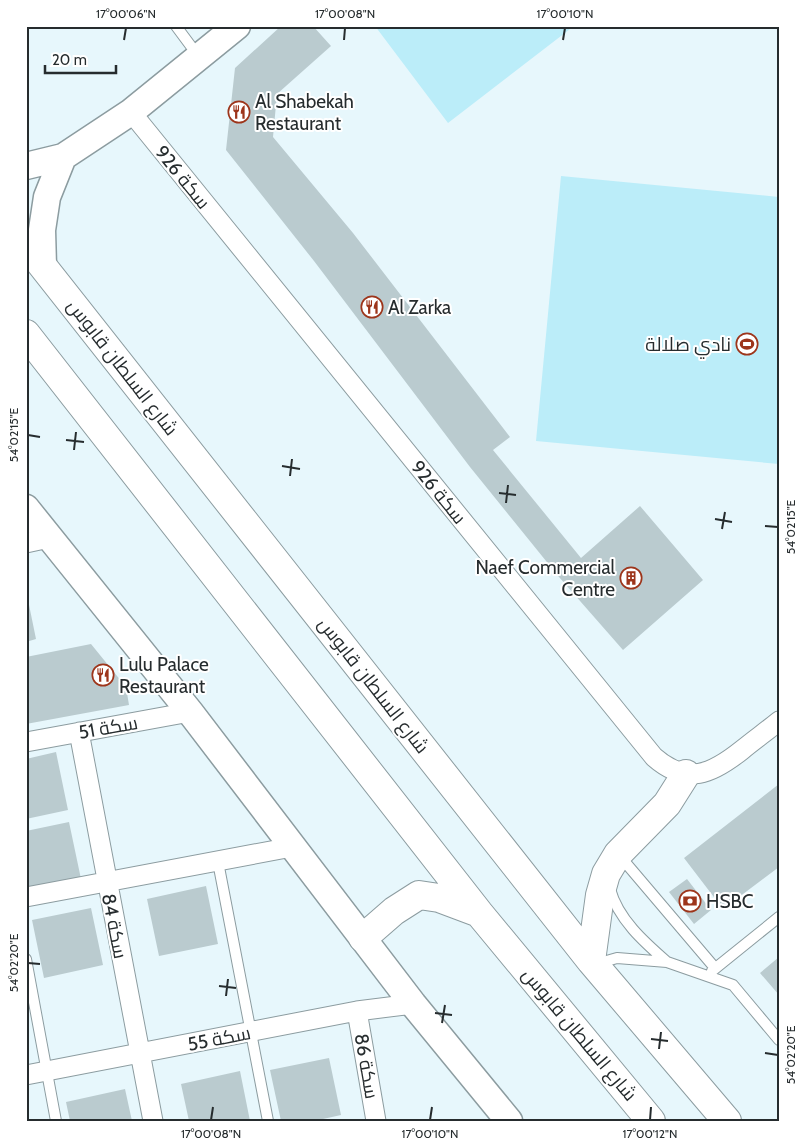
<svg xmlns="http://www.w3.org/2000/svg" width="805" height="1147" viewBox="0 0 805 1147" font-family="Cabin,Cairo,sans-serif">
<rect width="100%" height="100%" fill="#e7f7fc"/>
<path fill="#bbedf9" d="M375,26h199l-126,97z
M561,176l218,21v267l-243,-23z"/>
<path fill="#bacbcf" d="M281,26h32l18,20 -54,48 -4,43 80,96 157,204 -17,13 88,108 59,-52 63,74 -80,70 -64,-73 -89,-110 -156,-206 -88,-111 9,-82z
M27,595l9,44 -10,3v-46z
M91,644l35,43 3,18 -103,19v-67z
M56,752l12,58 -42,9v-60z
M779,784v83l-56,42 -39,-51z
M69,822l12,57 -55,12v-60z
M687,879l24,31 -17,14 -25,-32z
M206,886l12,58 -59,12 -12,-57z
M91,908l12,57 -59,13 -12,-58z
M779,957v38l-19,-22z
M329,1058l12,57 -27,6h-33l-11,-51z
M240,1071l10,50h-61l-8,-37z
M125,1089l7,32h-62l-4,-19z"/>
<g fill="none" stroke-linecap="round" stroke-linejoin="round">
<g stroke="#8c9ca0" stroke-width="12">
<path id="lane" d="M176,26l23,31
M619,855l96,113
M218,862l50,259
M610,889c8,30 34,53 57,73
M26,959l30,162
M596,964l21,-6 50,4 66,23 46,55
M712,971l67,-54"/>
</g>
<g stroke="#8c9ca0" stroke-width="21">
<path id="street" d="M131,112l523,645c33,29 58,17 88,-7 12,-10 25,-19 37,-29
M26,543l23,-5
M79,732l74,389
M26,742l164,-30
M26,897l266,-50
M357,1011l19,110
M26,1075l331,-64 56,-7"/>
</g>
<g stroke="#8c9ca0" stroke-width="29">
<path id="secondary" d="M26,166l37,-9 68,-45 106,-86
M43,266l-1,-36 5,-33 16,-40
M26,508l164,204 223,292 96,117"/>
</g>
<g stroke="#8c9ca0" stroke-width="30">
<path id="highway" d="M26,245l565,716 136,160
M26,334l453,579 172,208
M363,938l31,-27 25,-16 20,3 40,15
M591,961l9,-66 6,-21 12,-20 49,-50 19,-30"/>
</g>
<use href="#lane" stroke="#fff" stroke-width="10"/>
<use href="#street" stroke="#fff" stroke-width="19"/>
<use href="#secondary" stroke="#fff" stroke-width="26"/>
<use href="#highway" stroke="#fff" stroke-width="28"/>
</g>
<path fill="none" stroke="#262c2e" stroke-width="2" d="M124,40l2,-12M344,40l1,-12M563,40l2,-12M28,435l12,2M66,440l18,2M74,450l2,-18M282,466l18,3M290,476l2,-17M499,493l17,2M506,503l2,-18M715,519l17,3M765,526l13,1M722,529l3,-17M28,963l12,1M219,986l17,2M226,996l2,-17M435,1013l17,2M442,1023l3,-18M651,1039l17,2M659,1049l2,-17M765,1053l13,2M211,1120l2,-13M430,1120l2,-13M650,1120l1,-13"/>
<defs>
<g id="restaurant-ring" transform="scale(1.125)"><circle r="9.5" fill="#fff" stroke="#9d351b" stroke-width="1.5"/><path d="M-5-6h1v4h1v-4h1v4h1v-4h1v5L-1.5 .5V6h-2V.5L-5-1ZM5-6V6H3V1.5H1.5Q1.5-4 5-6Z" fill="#9d351b"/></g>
<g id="stadium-ring" transform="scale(1.125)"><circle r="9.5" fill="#fff" stroke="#9d351b" stroke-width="1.5"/><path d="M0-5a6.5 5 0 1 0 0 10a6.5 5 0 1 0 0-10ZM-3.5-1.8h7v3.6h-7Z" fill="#9d351b"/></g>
<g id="building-ring" transform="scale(1.125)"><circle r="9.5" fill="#fff" stroke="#9d351b" stroke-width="1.5"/><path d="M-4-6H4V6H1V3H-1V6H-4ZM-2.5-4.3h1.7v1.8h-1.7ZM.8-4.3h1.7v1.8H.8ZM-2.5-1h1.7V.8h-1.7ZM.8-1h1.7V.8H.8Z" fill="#9d351b"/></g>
<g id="bank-ring" transform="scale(1.125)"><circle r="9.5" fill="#fff" stroke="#9d351b" stroke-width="1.5"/><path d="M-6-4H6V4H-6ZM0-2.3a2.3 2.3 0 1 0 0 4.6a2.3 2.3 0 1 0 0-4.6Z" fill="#9d351b"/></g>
</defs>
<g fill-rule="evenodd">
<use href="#restaurant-ring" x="239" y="112"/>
<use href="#restaurant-ring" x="372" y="307"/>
<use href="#stadium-ring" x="747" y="344"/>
<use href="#building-ring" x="631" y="578"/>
<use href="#restaurant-ring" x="103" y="675"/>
<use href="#bank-ring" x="690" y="901"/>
</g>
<g text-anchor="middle" stroke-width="4" stroke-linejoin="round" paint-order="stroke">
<g font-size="19" fill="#262c2e" stroke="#fff" text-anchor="start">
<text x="255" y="108">Al Shabekah<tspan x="255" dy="22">Restaurant</tspan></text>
<text x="388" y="314">Al Zarka</text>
<text x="731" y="351" text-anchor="end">نادي صلالة</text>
<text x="615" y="574" text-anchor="end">Naef Commercial<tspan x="615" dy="22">Centre</tspan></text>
<text x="119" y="671">Lulu Palace<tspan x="119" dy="22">Restaurant</tspan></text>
<text x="706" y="908">HSBC</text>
</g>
<g font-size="19" fill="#262c2e" stroke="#fff">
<text transform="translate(183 177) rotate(51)" y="7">سكة 926</text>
<text transform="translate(123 367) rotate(52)" y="7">شارع السلطان قابوس</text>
<text transform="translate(439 492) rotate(51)" y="7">سكة 926</text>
<text transform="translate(374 685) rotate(52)" y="7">شارع السلطان قابوس</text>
<text transform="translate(108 727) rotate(-10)" y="7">سكة 51</text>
<text transform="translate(115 926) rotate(79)" y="7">سكة 84</text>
<text transform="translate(580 1034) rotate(50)" y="7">شارع السلطان قابوس</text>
<text transform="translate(219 1038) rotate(-11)" y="7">سكة 55</text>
<text transform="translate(367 1066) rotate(80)" y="7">سكة 86</text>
</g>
</g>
<rect width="805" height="1147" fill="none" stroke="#ffffff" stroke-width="55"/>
<path d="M45 65v8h71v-8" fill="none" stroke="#262c2e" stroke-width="2.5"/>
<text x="52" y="65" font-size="15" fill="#262c2e" stroke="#ffffff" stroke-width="4" paint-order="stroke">20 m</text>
<rect x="28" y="28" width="750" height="1092" fill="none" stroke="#262c2e" stroke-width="2"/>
<g font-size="12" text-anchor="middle" fill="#262c2e">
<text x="126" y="18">17°00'06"N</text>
<text x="345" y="18">17°00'08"N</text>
<text x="565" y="18">17°00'10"N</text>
<text transform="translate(14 435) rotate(-90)" y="4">54°02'15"E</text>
<text transform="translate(791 527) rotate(-90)" y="4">54°02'15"E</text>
<text transform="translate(14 963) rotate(-90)" y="4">54°02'20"E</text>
<text transform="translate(791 1055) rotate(-90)" y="4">54°02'20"E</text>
<text x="211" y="1138">17°00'08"N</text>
<text x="430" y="1138">17°00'10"N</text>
<text x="650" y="1138">17°00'12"N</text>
</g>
</svg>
